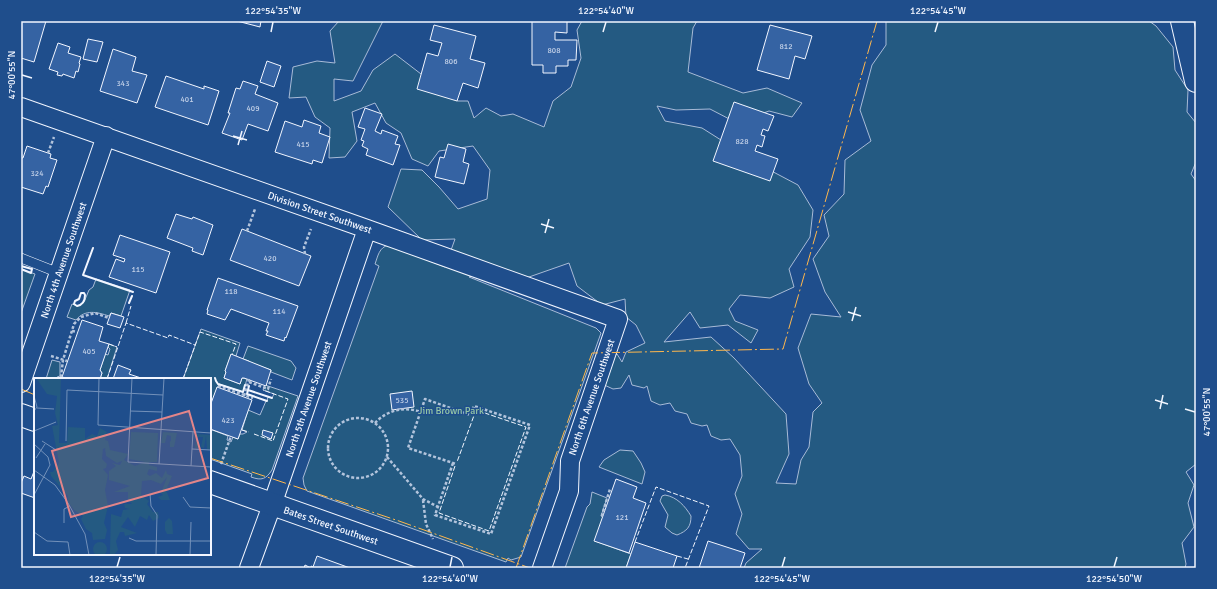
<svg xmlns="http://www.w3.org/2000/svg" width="1217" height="589" viewBox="0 0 1217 589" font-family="Signika,sans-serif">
<rect width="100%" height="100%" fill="#1f4e8c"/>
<path fill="#245a82" stroke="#a8bbd7" d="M339,21h44l-30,60 -19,-2v22l27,-10 12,-21 22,-16 26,20 10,2 22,18 4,7h11l6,17 12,-10 15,8 12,-2 31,13 9,-26 18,-14 10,-29 -4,-28 5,-9h115l-4,7 -5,44 55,21 24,-5 35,15 -10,14 -23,-6 -32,12 -27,-14 -34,1 -19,-4 8,15 37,7 60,38 36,19 15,25 -3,27 -21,32 5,18 -24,11 -30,-3 -11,14 6,12 23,9 -7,13 -23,-18 -28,3 -10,-16 -26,30 47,-5 23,21 52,56 3,40 -13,29 20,1 5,-24 8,-13 4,-35 9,-9 -13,-19 -11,-36 13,-34 30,3 -16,-25 -12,-33 16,-23 -5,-21 20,-21 1,-34 26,-19 -11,-31 12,-45 14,-20v-24h263l7,5 17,21 2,23 13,20 -1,22 9,11v39l-5,12 5,7v283l-10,8 8,13 -6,18 6,24 -12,16 4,21 -1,4h-441l2,-5 16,-14h-13l-13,-15 6,-20 -7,-20 7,-18 -2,-21 -10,-16 -9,1 -10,-4 -4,-11 -5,1 -11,-3 -4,-9 -12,-3 -5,-8 -10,2 -9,-4 -4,-15 -3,2 -12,-3 -3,-10 -8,13 -8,1 -13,-6 4,-19 13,-10 5,8 4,-10 19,-9 -9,-18 -10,-8 -1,-18 -23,6 -25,-19 -8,-23 -60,21 -13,-15 -27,8 127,51 5,5 -80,224 -10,3 -3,-2 -2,4 -199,-71 -3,-6 -1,-7 76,-212 -4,-2c3,-8 4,-17 14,-19l56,22 10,-28 -33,1 -34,-33 13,-38 21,1 17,17 19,22 29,-10 3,-29 -17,-24 -34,5 -11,15 -16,-7 -11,-26 -15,-10 -11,-20 -23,9 5,29 -12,16 -16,1 1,-30 -15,-11 -9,-20 -17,1 4,-31 24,-6 18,2 -5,-32z
M21,269l14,5 -14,39z
M96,279l34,11 -9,26 -10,-3 -2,3c-12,-4 -24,-7 -33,4l-9,-3 5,-13 6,2 6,-4 5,-12 4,-3z
M201,329l39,14 -4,13 -5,-1 -6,16 1,1 -2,6 16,6 2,-6 5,1 -4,13 -24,-8 -9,22v-27h-27z
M109,344l8,3 -10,32h-7l2,-6 -2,-3 5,-16 3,1 2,-6 -2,-2z
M248,346l43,15 5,7 -4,12 -21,-8v-2l-23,-8 1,-1 -6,-2z
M52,360l8,2v14l-3,1 -1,2h-10z
M265,385l33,11 -26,74c-6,9 -10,11 -21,7l1,-3 -42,-15v-30l18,7 -1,4 4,2 2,-5 5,2 2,-5h3l4,-2 -5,-2 6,-20 12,5 6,-14h1l1,-4 4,1 2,-4 -11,-4z
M620,450l13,1 8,12 4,9 -3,12 -43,-17 5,-7z
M592,492l15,6 -6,18 2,1 -8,24 36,13 -5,14h-61l22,-61 3,-3z
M665,495c12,2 20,11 26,21 0,11 -4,15 -14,19l-5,-2 -7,-6 3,-12 -8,-14 2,-5z"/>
<path fill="#3563a3" stroke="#f2f6ff" d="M21,21h25l-12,41 -13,-4z
M237,21h24l-1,6z
M532,21h35v12l-12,-1v8h22l-1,20h-8v6h-12v7h-13v-8h-11z
M434,25l42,11 -6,23 15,4 -7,25 -15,-5 -6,18 -40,-12 10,-36 11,3 4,-13 -12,-3z
M770,25l42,11 -7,23 -10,-3 -6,23 -32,-9z
M88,39l15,3 -6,20 -14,-3z
M58,43l12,4 -2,6 13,4 -2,6 1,1 -2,8 -2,-1 -2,7 -11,-4 -1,2 -5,-1 1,-3 -9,-3z
M113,49l23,8 -4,14 15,4 -10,28 -37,-12z
M267,61l14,5 -7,21 -14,-5z
M166,76l38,13v-3l15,5 -11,34 -53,-18z
M243,81l15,5 -3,8 23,9 -10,28 -20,-7 -6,16 -20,-7 8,-20h-2l8,-25 4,1z
M734,102l40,14 -6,15 -5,-2 -2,6 4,1 -3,11 -5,-2 -2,6 23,8 -8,22 -57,-20z
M365,108l17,6 -7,17 6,3 1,-4 16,6 -3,8 5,1 -7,20 -27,-10 2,-6 -6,-3 2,-5 -3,-1 4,-11 -7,-2z
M304,120l17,6 -2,7 11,4 -8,26 -9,-3 -1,4 -37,-12 10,-31 17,6z
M448,144l18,5 -3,13 6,2 -5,20 -29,-7 5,-20 4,1z
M27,146l24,8 -1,4 7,2 -9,27 -2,-1 -3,8 -22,-7v-29h2z
M176,214l16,5 1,-2 20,8 -10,30 -11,-4 1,-3 -26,-10z
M242,229l69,27 -12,30 -69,-26z
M120,235l50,17 -14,41 -47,-16 7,-18 8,3 1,-3 -12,-4z
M218,278l80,28 -12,32 -1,-1 -1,4 -18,-6 2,-4h-2l3,-8 -38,-14 -6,11 -18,-6 1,-4h-1z
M111,313l13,4 -4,11 -13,-4z
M82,320l21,7 -4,14 10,3 -9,26 2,3 -2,6h-31l-7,-2z
M231,354l40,16 -5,16 -22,-8h-2l-2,6 -16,-6 2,-6 -1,-1z
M118,365l13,5 -2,4 15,5h-31z
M217,387l35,13 -14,39 -28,-10v-23z
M412,391l2,16 -22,3 -2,-16z
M263,430l10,3 -2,6 -9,-4z
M35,469v29l-14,-5v-10l3,-7 7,3z
M616,479l21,8 -4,11 13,5 -17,50 -35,-12z
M708,541l37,12 -5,15h-41z
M635,542l42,14 -4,12h-47z
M317,556l33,12h-46l1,-3 6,3v-2l2,1z"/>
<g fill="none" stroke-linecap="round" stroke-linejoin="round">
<g stroke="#f2f6ff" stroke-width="10">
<path id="service" d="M21,258l38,15"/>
</g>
<g stroke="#f2f6ff" stroke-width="20">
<path id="minor" d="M21,107l346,122 251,90 -48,142 -1,30 -27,77
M21,383l85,-247
M249,568l23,-63 95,-276"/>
</g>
<g stroke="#f2f6ff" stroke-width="24">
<path id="tertiary" d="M1182,21l14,60
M21,415l14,5
M210,482l242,86"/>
</g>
<path stroke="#b3c4dc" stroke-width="2.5" stroke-dasharray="3 2" stroke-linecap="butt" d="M48,153l6,-16
M247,231l8,-22
M305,254l-1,-7 7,-18
M72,331l5,1
M51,356l16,5
M66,379l-5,-2 2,-17 11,-36 7,-7 14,-4 14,5
M249,382l19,7 3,-10
M218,386l35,12
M244,396l5,-17
M328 448a30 30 0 1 1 60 0a30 30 0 1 1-60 0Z
M375,423c12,-13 29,-17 46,-11
M387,457l36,42 15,8
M453,463l-18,52 56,19 39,-109 -56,-19 -4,9 -45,-16 -17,49 48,16
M221,464l10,-28
M423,500l3,24 7,15
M603,516l-1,-1 8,-26"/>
<use href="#service" stroke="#1f4e8c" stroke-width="9"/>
<use href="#minor" stroke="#1f4e8c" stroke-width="18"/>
<use href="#tertiary" stroke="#1f4e8c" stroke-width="22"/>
<path stroke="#f2f6ff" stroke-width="1" stroke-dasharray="5 2" stroke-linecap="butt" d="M126,323l5,-17
M109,344l8,3
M107,379l19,-56 42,15 1,-3 26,10
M183,379l17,-47 36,12 -4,11
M242,430l7,2
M254,434l19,7 15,-42 -25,-9
M455,466l-16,47 50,18 37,-104 -50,-17 -19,52
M635,542l21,-55 53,19 -24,62
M677,556l11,3"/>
<path stroke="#f2f6ff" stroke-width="2" d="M93,248l-10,27 50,17
M21,266l11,3 -1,4
M21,269l10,4
M81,293h3l1,2c0,6 -3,10 -8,11l-3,-2 1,-3 4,-2z
M129,303l3,-7
M215,378l1,3 2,3 25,8 2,-7
M249,386l-2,8 20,7
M248,390l24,8"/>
<path stroke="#ffb74d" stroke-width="1" stroke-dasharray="14 3 2 3" stroke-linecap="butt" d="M21,389l14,6
M210,458l189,63 131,47
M516,568l76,-215 191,-4 94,-328"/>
</g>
<path fill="none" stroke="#f2f6ff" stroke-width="1.5" d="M271,32l2,-10M603,32l3,-10M935,32l3,-10M22,75l10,3M233,136l14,4M238,145l4,-14M541,224l13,4M545,233l4,-14M848,312l13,4M852,321l4,-14M1155,400l13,4M1160,409l3,-14M1185,409l10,3M117,567l3,-10M450,567l2,-10M782,567l3,-10M1114,567l3,-10"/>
<g text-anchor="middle" stroke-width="3" stroke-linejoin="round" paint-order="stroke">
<g font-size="8" fill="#c3d1e8">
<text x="786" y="49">812</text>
<text x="554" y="53">808</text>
<text x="451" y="64">806</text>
<text x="123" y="86">343</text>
<text x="187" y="102">401</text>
<text x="253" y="111">409</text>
<text x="742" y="144">828</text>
<text x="303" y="147">415</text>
<text x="37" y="176">324</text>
<text x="270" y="261">420</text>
<text x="138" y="272">115</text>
<text x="231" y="294">118</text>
<text x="279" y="314">114</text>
<text x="89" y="354">405</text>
<text x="402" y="403">535</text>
<text x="228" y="423">423</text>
<text x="622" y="520">121</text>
</g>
<g font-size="10" fill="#f2f6ff" stroke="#1f4e8c">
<text transform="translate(320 212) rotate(19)" y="4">Division Street Southwest</text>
<text transform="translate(63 260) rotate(-71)" y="4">North 4th Avenue Southwest</text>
<text transform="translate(591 397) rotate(-71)" y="4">North 6th Avenue Southwest</text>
<text transform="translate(308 399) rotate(-71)" y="4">North 5th Avenue Southwest</text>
<text transform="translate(331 525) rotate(19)" y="4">Bates Street Southwest</text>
</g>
<g font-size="10" fill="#97c8a6" stroke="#1f4e8c">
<text x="451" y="414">Jim Brown Park</text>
</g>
</g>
<g transform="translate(34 378)">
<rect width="177" height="177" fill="#1f4e8c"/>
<path d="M2,0h25l-2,65h8l1,-16 17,1v11l7,-5 5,2 3,-8 7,4 -2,8 3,1 2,9 18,4 -4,6 11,6 10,-4 -16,-3 2,-27 27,1 -1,29h-8v3l8,2v4l-8,-2 -2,5 3,2 6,-3 6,5 4,-8 1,4 5,2 -6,14 4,10h-9l-3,-3 5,-2 -2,-2 6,-16 -6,7 -10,-4 -9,1 -1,14 8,6 -2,3 6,8h5l1,6 -6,3 -4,-6 -2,5 -7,-4 -5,11 -7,-10 -7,10 16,6 -12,3 -1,-4h-4l-4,9 2,9 -4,5h-4v-5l1,-36 10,3 2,-7 7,-1 -5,-1 -1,-4h8l-4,-4v-8h-14l16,-6 -21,-6v-9l7,-5 -4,-3 8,2 2,-4 -5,2 -11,-7 -1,-8 -2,1 -1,10 5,5 -1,4 -3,1 5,6 -3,15 3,16 -4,17 3,7 -2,9 -12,1 -1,-7 -6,-4 -5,-10 2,-3 -9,-6 -6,-8v-6l-17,-20 -1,-4h3l6,-9 -7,-37 6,-1 -3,-12 2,-17 -10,-2zM129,54l14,1 -3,14h-4v-5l-2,1 3,-2v-5l-4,-1 -2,8h-4zM163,56l14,1v14h-4l-1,-13 -2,12 -3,-1 2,-10h-6v4l3,7h-5zM135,140l3,3 1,13h-6l-2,-4v-8zM59 171a7 7 0 1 1 14 0a7 7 0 1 1-14 0Z" fill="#245a82"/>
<path fill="none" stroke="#7391ba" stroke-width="1" d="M65,0l-1,47 113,8M98,0l-4,84 83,5M0,18l3,11 -3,4M3,30l17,1M96,33l32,1M0,53l22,-9M8,63l14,9M32,63l1,-51 96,5M0,66l14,13 2,8 -16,30M158,71l19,1M2,80l9,-14M125,86l5,-86M157,88l2,-34M0,92l21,15 13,18 17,31 4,21M116,116l1,12 6,9 -1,40M149,119l7,10 21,1M30,145v-14l6,-3M0,154l13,9 21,1 2,13M95,160l7,3h75M156,177l1,-33"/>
<path fill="#e38589" fill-opacity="0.15" stroke="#e38589" stroke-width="2" d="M155,33l19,67 -137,39 -19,-66z"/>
<rect width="177" height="177" fill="none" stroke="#f2f6ff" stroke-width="2"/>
</g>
<rect width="1217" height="589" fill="none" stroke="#1f4e8c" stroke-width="44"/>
<rect x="22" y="22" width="1173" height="545" fill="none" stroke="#f2f6ff" stroke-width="1.5"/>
<g font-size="10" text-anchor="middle" fill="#f2f6ff">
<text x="273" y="14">122°54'35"W</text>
<text x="606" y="14">122°54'40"W</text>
<text x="938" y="14">122°54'45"W</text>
<text transform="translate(11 75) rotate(-90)" y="4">47°00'55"N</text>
<text transform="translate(1206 412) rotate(-90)" y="4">47°00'55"N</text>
<text x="117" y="582">122°54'35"W</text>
<text x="450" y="582">122°54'40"W</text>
<text x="782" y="582">122°54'45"W</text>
<text x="1114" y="582">122°54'50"W</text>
</g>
</svg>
